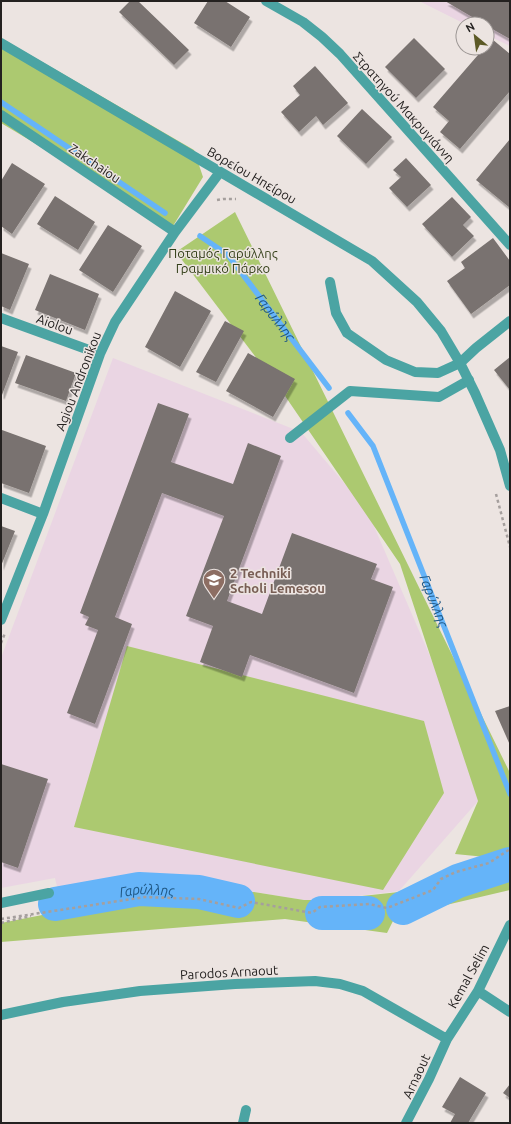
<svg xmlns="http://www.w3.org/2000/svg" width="511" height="1124" viewBox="0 0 511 1124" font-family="Ubuntu,sans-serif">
<defs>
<filter id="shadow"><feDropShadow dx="2.5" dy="4.5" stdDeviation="0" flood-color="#0004"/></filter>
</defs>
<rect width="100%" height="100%" fill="#ece4e1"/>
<path fill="#ead5e3" d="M419,1h91v45l-23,-11v-11h-22z
M113,358l188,74 66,78 81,188 30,103 -79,90 -74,9h-21l-50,-8 -114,-2 -79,14 -6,-26 -54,10v-230z"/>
<path fill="#acc970" d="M1,38l193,112 9,27 -30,49 -172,-103z
M235,212l275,561v76l-2,8 2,-2v35l-115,27 -8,16 -102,-14 -284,23v-19l98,-19 155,-12 50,8h21l111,-12 70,-29 -51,-5 23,-53 -78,-237 -117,-171 -107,-141z
M127,646l297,75 20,72 -61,97 -309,-63z"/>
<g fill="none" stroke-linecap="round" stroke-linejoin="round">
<g stroke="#65b4f9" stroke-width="5.5">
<path d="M1,102l164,111"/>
<path id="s1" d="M200,236l28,19 101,133"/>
<path id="s2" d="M348,413l25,33 137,348"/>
</g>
<g stroke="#65b4f9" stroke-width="34">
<path id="s3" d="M55,904l84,-15 60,3 39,9"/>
<path d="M403,908l55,-27 52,-17"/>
<path d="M322,913h46"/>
</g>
</g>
<path fill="#79726f" filter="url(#shadow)" d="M130,1h8l51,49 -15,15 -55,-53z
M208,1h17l25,16 -19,30 -37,-24z
M445,1h65v38l-23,-13v-2h-3z
M414,38l31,31 -29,29 -31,-31z
M492,39l18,15v37l-50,58 -20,-17 9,-11 -16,-14 51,-59h3v-3z
M315,66l33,37 -25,22 -7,-9 -17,16 -18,-20 19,-17 -7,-9z
M362,109l30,28 -26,27 -29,-28z
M510,139v69l-34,-28z
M406,158l25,27 -24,22 -18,-19 12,-11 -8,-7z
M12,163l33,21 -33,50 -11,-8v-45z
M55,196l40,26 -17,28 -41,-26z
M452,197l19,20 -8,8 11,11 -22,21 -30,-33z
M108,225l34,21 -29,46 -34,-22z
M493,238l17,23v24l-39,29 -24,-33 18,-13 -4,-6z
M1,253l28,11 -19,46 -9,-4z
M50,274l49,20 -14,36 -50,-20z
M175,291l36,20 -31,56 -35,-20z
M225,321l19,10 -28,51 -20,-10z
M1,346l17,6 -16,43 -1,-1z
M248,353l47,26 -22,38 -47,-26z
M26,355l50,18 -10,28 -51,-18z
M510,357v33l-16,-20z
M158,403l31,11 -18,48 62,22 15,-41 33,13 -54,145 35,13 30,-81 85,31 -6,15 22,8 -39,106 -104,-38 -8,22 -42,-15 13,-36 -27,-10 38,-100 -62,-23 -47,124 17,7 -37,100 -28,-11 31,-83 -13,-5 4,-8 -9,-4z
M2,430l44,16 -17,47 -28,-10v-50z
M1,526l14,5 -14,35z
M510,706v39l-15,-34z
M1,764l47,15 -30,89 -17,-6z
M460,1077l26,16 -18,30h-18l5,-9 -13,-7z
M510,1084v14l-7,-5z"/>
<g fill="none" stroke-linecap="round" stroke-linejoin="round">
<path stroke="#a59f9d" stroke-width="2.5" stroke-dasharray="3 3" stroke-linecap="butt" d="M217,200l6,-1h13
M496,494l14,53
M1,643l4,-10
M1,919l144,-22 54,2 40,9 12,-6 61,11 8,-6 49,-3 18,4 46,-18 8,-11 15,-7 33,-9 21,-14
M1,923l30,-7"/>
<path stroke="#4ba4a3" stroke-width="10" d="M330,282l6,31 11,20 39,27 29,12 23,1 22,-10
M290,438l60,-47 89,6 30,-17"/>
<path stroke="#4ba4a3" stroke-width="10" d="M266,1l37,21 19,15 18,17 170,191
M1,43l371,218 45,41 24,29 19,32 15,30 25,57 10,36
M1,115l174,117
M1,318l99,36
M460,363l16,-15 34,-27
M1,498l42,16
M1,620l42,-106 57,-160 15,-32 60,-90 45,-60
M1,903l48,-10
M478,991l32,21
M1,1015l62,-13 77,-11 95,-7 80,-3 25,3 23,7 84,48
M243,1123l3,-13
M406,1123l23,-44 18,-40 31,-48 32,-66"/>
</g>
<defs>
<g id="school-pin" transform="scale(1.15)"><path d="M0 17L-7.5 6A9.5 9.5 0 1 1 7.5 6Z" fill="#8d6e63" stroke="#ece4e1"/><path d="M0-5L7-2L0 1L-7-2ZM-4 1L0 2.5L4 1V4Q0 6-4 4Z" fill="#fff"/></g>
</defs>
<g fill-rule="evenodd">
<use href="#school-pin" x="214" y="580"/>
</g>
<g text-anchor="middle" stroke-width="3" stroke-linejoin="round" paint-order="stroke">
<g font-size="13" fill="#242120" stroke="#ece4e1">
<text transform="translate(404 107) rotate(48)" y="5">Στρατηγού Μακρυγιάννη</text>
<text transform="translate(95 163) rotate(34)" y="5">Zakchaiou</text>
<text transform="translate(252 175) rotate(30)" y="5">Βορείου Ηπείρου</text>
<text transform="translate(55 324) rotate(20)" y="5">Aiolou</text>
<text transform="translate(78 381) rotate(-69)" y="5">Agiou Andronikou</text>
<text transform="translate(229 972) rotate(-3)" y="5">Parodos Arnaout</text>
<text transform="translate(468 976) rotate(-61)" y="5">Kemal Selim</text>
<text transform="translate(416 1076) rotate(-65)" y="5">Arnaout</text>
</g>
<g font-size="13" fill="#344019" stroke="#ece4e1">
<text x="223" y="258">Ποταμός Γαρύλλης<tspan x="223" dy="15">Γραμμικό Πάρκο</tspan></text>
</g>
<g font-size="13" font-weight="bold" fill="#785e54" stroke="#ece4e1" text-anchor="start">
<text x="230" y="578">2 Techniki<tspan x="230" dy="15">Scholi Lemesou</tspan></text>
</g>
<g font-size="14" font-style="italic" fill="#205885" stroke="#ece4e1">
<text dy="5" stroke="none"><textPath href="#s1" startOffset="112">Γαρύλλης</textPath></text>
<text dy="5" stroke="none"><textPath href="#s2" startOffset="208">Γαρύλλης</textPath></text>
<text dy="5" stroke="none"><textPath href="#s3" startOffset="93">Γαρύλλης</textPath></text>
</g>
</g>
<rect width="511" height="1124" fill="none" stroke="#242120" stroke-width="4"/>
<g transform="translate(475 36) rotate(331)"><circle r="19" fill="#ece4e1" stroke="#9c9694"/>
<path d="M0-3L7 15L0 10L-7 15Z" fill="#5c5926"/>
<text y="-6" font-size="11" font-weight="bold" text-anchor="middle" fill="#242120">N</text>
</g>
</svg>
